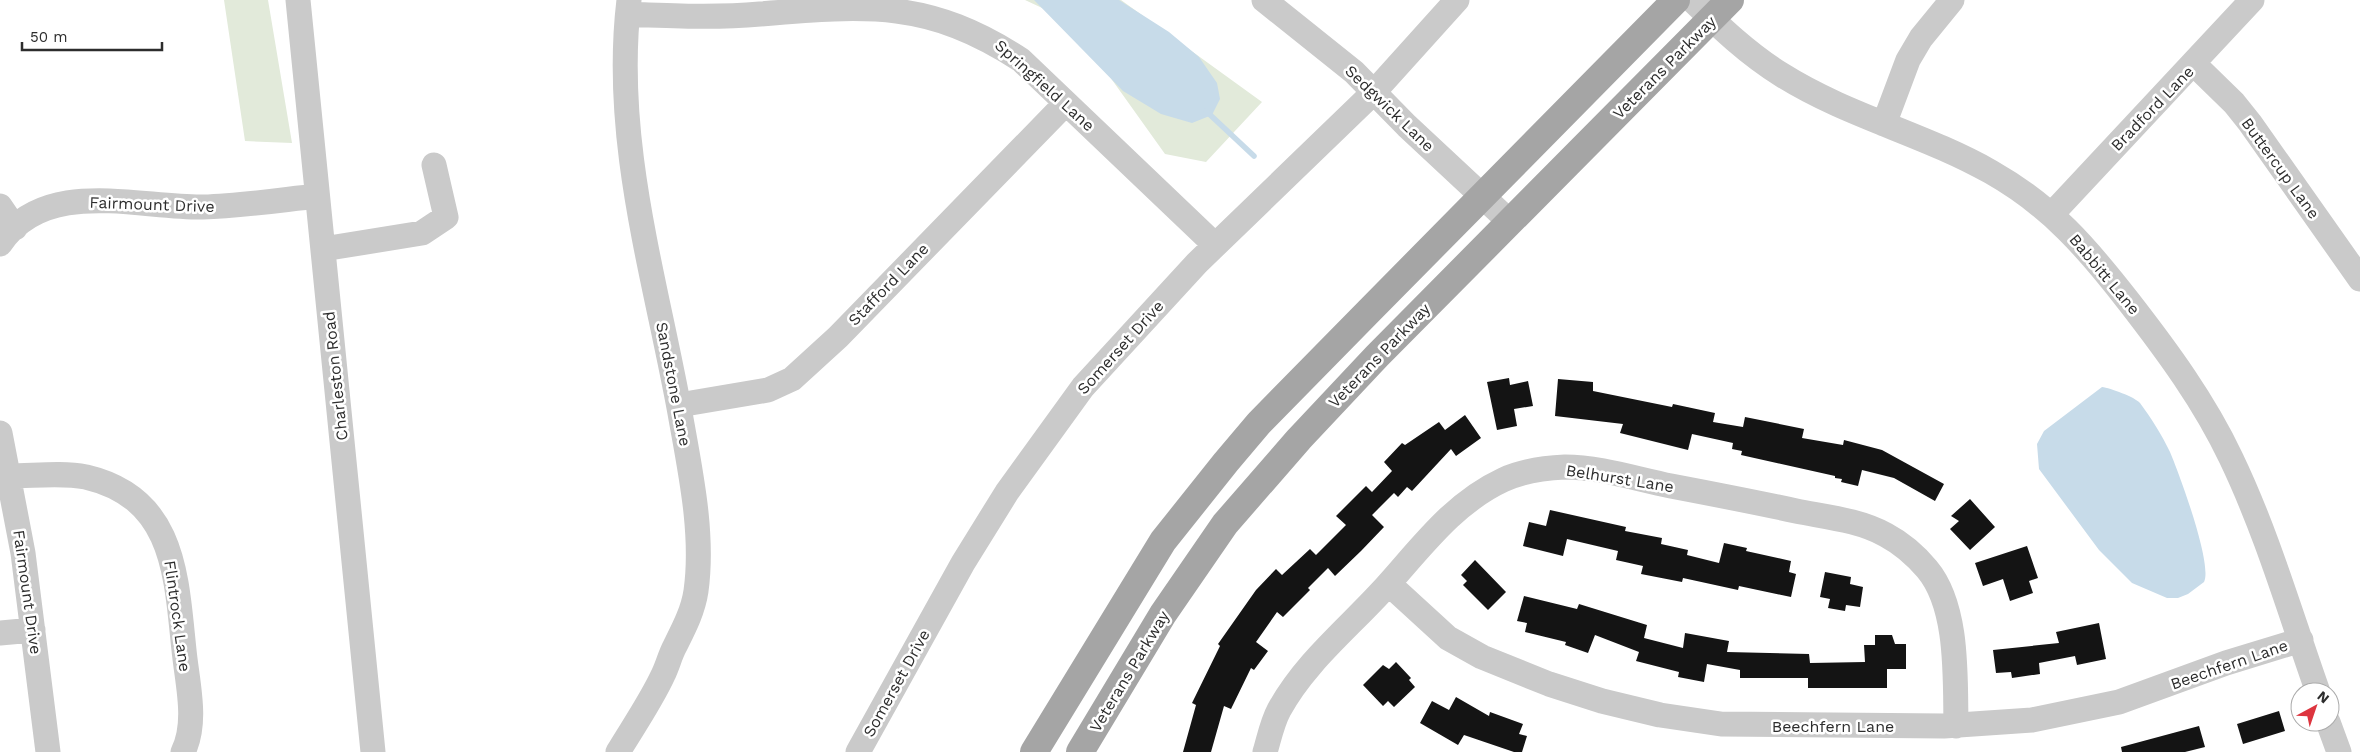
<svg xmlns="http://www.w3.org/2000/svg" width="2360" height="752" viewBox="0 0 2360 752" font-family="'Work Sans',sans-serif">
<rect width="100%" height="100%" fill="#fff"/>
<path fill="#e2eada" d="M224,0h44l24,143 -47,-2z
M1025,0h96l141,102 -56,60 -41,-8 -95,-133z"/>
<path fill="#c7dbe9" d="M1034,0h85l50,32 30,25 18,26 3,16 -8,16 -20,8 -31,-9 -38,-23z
M2102,387c8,1 33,10 38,16 11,15 22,32 30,49 9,21 43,113 34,130l-16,12 -10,4h-11l-35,-15 -33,-33 -60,-81 -2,-25 7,-13z"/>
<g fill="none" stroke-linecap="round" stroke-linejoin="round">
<path stroke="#c7dbe9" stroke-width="5.5" d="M1206,111l48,45"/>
</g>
<path fill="#141414" d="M1509,378l1,7 18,-4 5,25 -19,3 3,17 -20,4 -10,-48z
M1558,379l35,3v9l79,16 1,-3 42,9 -2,9 30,5 2,-10 59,12 -2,9 41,7 1,-5 38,10 62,34 -9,17 -41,-23 -32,-8 -4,16 -17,-4 1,-3 -7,-1v-2l-94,-21 1,-4 -10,-2 1,-6 -41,-9 -4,16 -68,-17 3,-9 -68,-8z
M1465,415l16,23 -25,18 -5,-7 -39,42 -5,-4 -9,10 -4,-4 -22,22 12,12 -23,24 -26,25 -7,-8 -20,20 2,2 -27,27 -6,-5 -21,30 12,9 -14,19 -3,-2 -20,41 -7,-3 -13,46h-28l13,-47 -4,-2 28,-57 -2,-2 38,-54 20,-21 6,6 28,-26 6,6 30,-30 -10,-9 30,-30 6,6 20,-21 -8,-9 18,-19 3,2 34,-23 6,8z
M1970,499l25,28 -25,23 -20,-21 9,-8 -8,-5z
M1550,510l76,17 -1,4 37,7 -1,6 27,6 -1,5 32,8 5,-20 23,5 -1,3 45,10 -2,11 7,2 -5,23 -52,-11 -1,4 -55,-12 -1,4 -41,-8 2,-8 -27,-6 2,-9 -51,-12 -4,17 -40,-10 6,-24 17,4z
M2027,546l11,32 -9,3 4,12 -23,8 -7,-22 -20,7 -8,-23z
M1475,560l31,32 -18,18 -25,-25 4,-4 -6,-6z
M1825,572l26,5 -1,7 13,3 -3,20 -14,-2 -1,6 -17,-3 2,-9 -10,-2z
M1524,596l53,13 2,-5 68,21 -3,13 39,10 2,-15 44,8 -2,11 82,2 1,9 55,-1 -1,-17h11v-10h17l3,9h11v25h-19v19h-79v-10h-68v-8l-33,-6 -3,18 -26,-5 1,-5 -43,-11 3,-9 -44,-17 -7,18 -23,-8 1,-3 -41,-10 2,-9 -10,-2z
M2099,623l7,36 -29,6 -2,-9 -36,7 1,11 -28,4 -1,-6 -15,1 -3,-23 66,-7 -3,-11z
M1396,662l15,16 -2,2 6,7 -21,20 -6,-6 -5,5 -20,-21 20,-20 6,4z
M1456,697l33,19 1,-4 33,12 -4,10 8,2 -5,16h-8l-50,-17 -6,10 -38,-22 12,-22 17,9z
M2279,711l6,20 -42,13 -6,-20z
M2199,726l6,21 -20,5h-63l-1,-5z"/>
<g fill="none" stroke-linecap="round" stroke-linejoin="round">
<path stroke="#cacaca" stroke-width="25" d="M298,0l75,752
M1264,0l90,72 53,54 103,96
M1692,0c28,27 56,54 90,75 65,41 142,59 209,97 60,34 96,76 138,130 38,49 75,99 102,156 36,75 59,155 87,234
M628,14c44,2 88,4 132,0 109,-9 169,-14 261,46l194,185
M2194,64l40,39 16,20 110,156
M1884,124l24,-64 13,-22 31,-38
M0,206l15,22
M2052,214l200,-214
M0,244c45,-67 137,-36 203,-37 38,-1 77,-7 114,-11
M323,249l99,-16 24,-16 -12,-52
M679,405l89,-15 24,-11 46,-42 227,-233
M0,433l23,120 25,199
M9,476c25,0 52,-4 77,1 89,21 90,98 98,173 3,32 14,72 -1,102
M1389,584l59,54 34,19 67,27 53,17 58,14 61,9 223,2 88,-6 87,-18 107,-39 75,-23
M0,633l33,-3
M2328,722l11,30
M618,752c15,-25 33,-51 45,-77 5,-10 7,-20 12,-29 9,-18 18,-35 21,-55 8,-58 -6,-121 -16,-178 -25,-137 -68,-273 -51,-413
M858,752l105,-189 44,-71 76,-105 114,-124 177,-171 83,-92
M1265,752c4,-13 7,-29 14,-42 25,-46 67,-80 102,-118 37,-40 70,-88 122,-112 19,-9 41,-12 62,-13 35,0 71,12 106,19 42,8 84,16 125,25 30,6 63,9 90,24 15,8 30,21 41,34 32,38 28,110 29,157"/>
<path stroke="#a5a5a5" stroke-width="28" d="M1034,752l129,-211 63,-79 33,-39 110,-112 307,-311
M1080,752l83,-138 62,-90 74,-85 78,-83 353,-356"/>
</g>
<g text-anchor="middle" stroke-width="5" stroke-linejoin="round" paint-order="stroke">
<g font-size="16" fill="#2d2d2d" stroke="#fff">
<text transform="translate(1664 67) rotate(-45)" y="6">Veterans Parkway</text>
<text transform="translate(1045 85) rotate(42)" y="6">Springfield Lane</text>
<text transform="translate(1390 108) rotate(44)" y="6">Sedgwick Lane</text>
<text transform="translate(2152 108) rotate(-46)" y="6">Bradford Lane</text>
<text transform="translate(2281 168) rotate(54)" y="6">Buttercup Lane</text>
<text transform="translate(152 204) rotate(2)" y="6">Fairmount Drive</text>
<text transform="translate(2105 274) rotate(50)" y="6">Babbitt Lane</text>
<text transform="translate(888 284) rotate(-46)" y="6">Stafford Lane</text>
<text transform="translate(1120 347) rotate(-48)" y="6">Somerset Drive</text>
<text transform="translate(1379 355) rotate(-46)" y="6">Veterans Parkway</text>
<text transform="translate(335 376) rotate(-96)" y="6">Charleston Road</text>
<text transform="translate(674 384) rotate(79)" y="6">Sandstone Lane</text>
<text transform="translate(1620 478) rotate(9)" y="6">Belhurst Lane</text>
<text transform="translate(28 592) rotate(82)" y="6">Fairmount Drive</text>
<text transform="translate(178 616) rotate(82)" y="6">Flintrock Lane</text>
<text transform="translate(2229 664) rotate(-19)" y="6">Beechfern Lane</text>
<text transform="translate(1129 671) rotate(-59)" y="6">Veterans Parkway</text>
<text transform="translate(896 683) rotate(-61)" y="6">Somerset Drive</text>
<text x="1833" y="732">Beechfern Lane</text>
</g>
</g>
<g transform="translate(2315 707) rotate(40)"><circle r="24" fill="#ffffff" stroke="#ababab"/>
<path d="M0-4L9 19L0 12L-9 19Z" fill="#dd353f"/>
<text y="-8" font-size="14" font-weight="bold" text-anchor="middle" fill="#2d2d2d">N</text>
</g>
<path d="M22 42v8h140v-8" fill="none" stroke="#2d2d2d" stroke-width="2.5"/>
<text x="30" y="42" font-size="15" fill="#2d2d2d" stroke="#ffffff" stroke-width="4" paint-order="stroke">50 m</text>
</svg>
